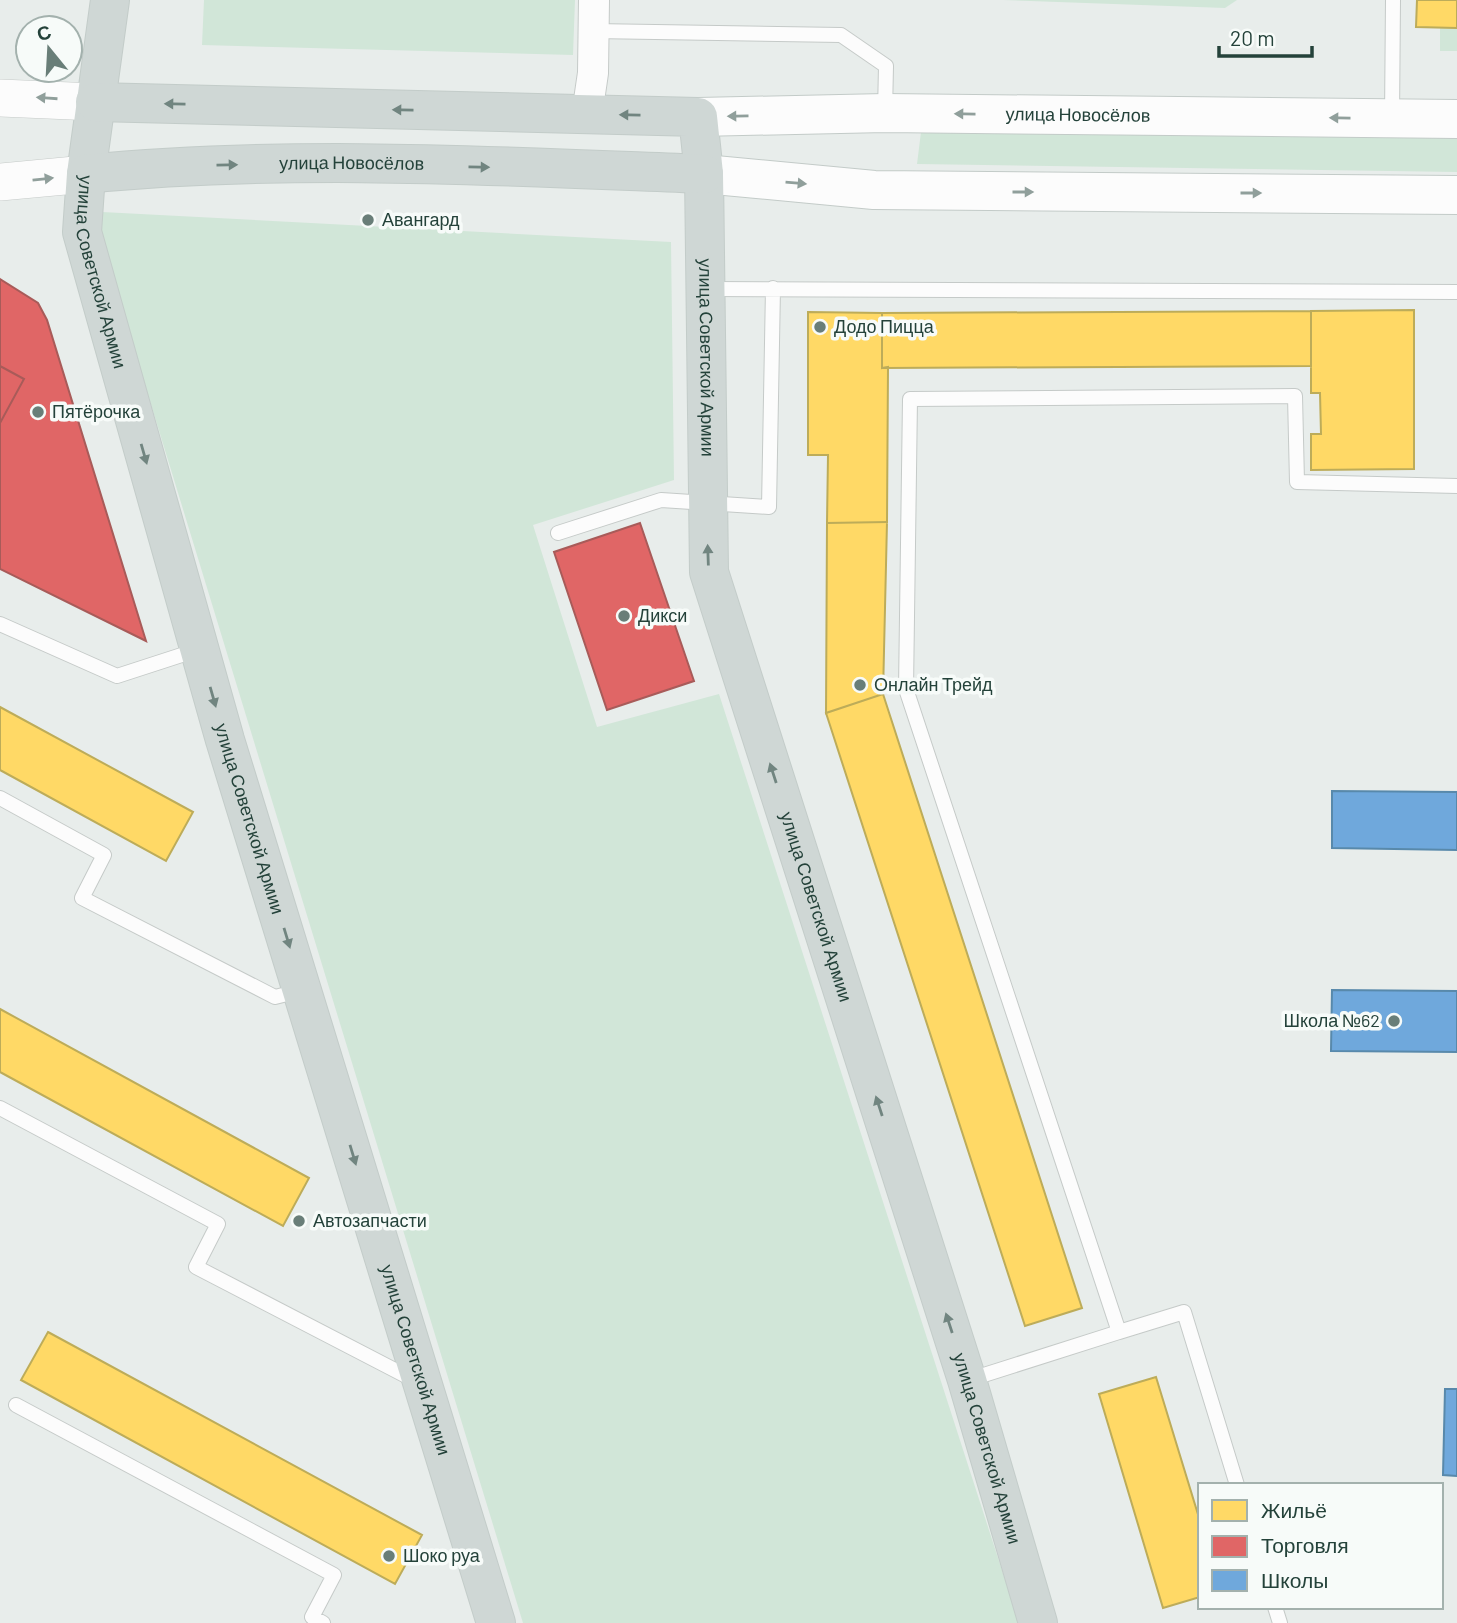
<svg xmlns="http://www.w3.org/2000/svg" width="1457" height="1623" viewBox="0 0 1457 1623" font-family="Barlow,sans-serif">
<rect width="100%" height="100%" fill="#e8edeb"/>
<path fill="#d1e6d8" d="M204,0h371l-2,55 -371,-10z
M1003,0h234l-12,8z
M1440,28h17v23h-17z
M921,132l536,5v35l-540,-8z
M102,212l569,30 3,238 -141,45 64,202 122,-33 300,929h-496l-424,-1389z"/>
<path fill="#ffd966" stroke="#bdac59" stroke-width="2" d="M1417,0h40v28l-41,-1z
M1414,310v159l-103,1v-36h10l-1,-41h-9v-82z
M1311,311v55l-429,2v-55z
M808,312l74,1v55l6,-1 -1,155 -60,1 1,-68h-20z
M887,522l-4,172 -57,19 1,-190z
M883,694l199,614 -57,18 -199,-613z
M0,707l193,105 -27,49 -166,-91z
M0,1009l309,169 -26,48 -283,-154z
M48,1332l374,203 -27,49 -374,-204z
M1156,1377l44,144v76l-37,11 -64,-214z"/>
<path fill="#e06666" stroke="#a85b59" stroke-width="2" d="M0,279l38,24 9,17 99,321 -146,-72v-146l24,-44 -24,-13z
M0,366l24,13 -24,44z
M640,523l54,158 -87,29 -53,-158z"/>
<path fill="#6fa8dc" stroke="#5889ab" stroke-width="2" d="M1332,791l125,1v58l-125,-2z
M1332,990l125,1v61l-126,-1z
M1445,1389h12v87l-14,-1z"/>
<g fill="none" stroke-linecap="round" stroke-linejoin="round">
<g stroke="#c5cac8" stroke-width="16">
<path id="service" d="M593,31l248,4 45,31 -1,46
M1392,118l1,-118
M707,289l750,3
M558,533l103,-33 108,7 4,-219
M0,624l117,52 80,-26
M0,798l104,57 -22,43 193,99 24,-6
M0,1108l218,116 -22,43 218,113
M1119,1332l65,-20 53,173
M968,1380l151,-48 -213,-643 4,-290 385,-3 2,86 160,4
M16,1405l318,170 -22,42 11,6
M1275,1607l5,16"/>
</g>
<g stroke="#c5cac8" stroke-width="32">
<path id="minor" d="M587,114l6,-41 1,-73"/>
</g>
<g stroke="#c5cac8" stroke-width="38">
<path id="tertiary" d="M0,98l95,4
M0,182l86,-8"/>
</g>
<g stroke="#c3cbc8" stroke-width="40">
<g id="secondary">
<path id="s1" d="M698,117l187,-4 572,6"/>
<path d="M704,174l170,16 583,5"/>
</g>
</g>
<g stroke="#c3ccc9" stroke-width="40">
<g id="primary">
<path id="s2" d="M110,0l-24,174 -4,58 143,508 271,883"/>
<path id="s3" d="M95,102l603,15 6,57 5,398 258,808 71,243"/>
<path id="s4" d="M86,174c205,-20 413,-8 618,0"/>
</g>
</g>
<use href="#service" stroke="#fcfcfc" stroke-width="14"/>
<use href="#minor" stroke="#fcfcfc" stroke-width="30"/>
<use href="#tertiary" stroke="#fcfcfc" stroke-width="37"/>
<use href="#secondary" stroke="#fcfcfc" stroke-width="38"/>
<use href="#primary" stroke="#cfd7d5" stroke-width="38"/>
</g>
<defs><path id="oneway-solid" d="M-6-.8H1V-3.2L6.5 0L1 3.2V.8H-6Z" transform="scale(1.75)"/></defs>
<g fill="#909f9b">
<use href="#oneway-solid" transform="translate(47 98) rotate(-176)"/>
<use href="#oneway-solid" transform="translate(965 114) rotate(-179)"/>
<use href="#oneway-solid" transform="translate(738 116) rotate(179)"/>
<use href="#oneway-solid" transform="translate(1340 118) rotate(-179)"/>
<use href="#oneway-solid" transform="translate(43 179) rotate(-6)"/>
<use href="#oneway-solid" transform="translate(796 183) rotate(5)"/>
<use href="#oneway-solid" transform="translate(1023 192)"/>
<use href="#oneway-solid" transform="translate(1251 193)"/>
</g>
<g fill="#718580">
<use href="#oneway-solid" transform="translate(175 104) rotate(-179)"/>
<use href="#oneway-solid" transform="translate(403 110) rotate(-179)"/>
<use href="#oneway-solid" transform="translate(630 115) rotate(-179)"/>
<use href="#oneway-solid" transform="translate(227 165) rotate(-1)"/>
<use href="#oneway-solid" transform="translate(479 167) rotate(1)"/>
<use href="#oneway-solid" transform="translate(144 454) rotate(74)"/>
<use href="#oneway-solid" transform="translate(708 555) rotate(-92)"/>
<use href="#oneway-solid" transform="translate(213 697) rotate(74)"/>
<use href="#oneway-solid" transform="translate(773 773) rotate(-108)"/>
<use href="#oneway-solid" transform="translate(287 938) rotate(73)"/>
<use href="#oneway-solid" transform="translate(879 1106) rotate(-108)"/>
<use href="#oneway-solid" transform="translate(353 1155) rotate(73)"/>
<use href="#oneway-solid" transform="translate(949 1323) rotate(-108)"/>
</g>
<g fill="#697e78" stroke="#f7fbf9" stroke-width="2.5">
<circle cx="368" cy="220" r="7"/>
<circle cx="820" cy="327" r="7"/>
<circle cx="38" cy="412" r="7"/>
<circle cx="624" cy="616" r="7"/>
<circle cx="860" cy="685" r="7"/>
<circle cx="1394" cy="1021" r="7"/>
<circle cx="299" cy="1221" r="7"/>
<circle cx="389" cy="1556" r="7"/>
</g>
<g text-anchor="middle" stroke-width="7" stroke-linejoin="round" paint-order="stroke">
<g font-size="18" fill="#24423a" stroke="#f7fbf9">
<text dy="6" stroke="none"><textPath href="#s1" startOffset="380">улица Новосёлов</textPath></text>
<text dy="6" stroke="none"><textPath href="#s4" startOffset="266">улица Новосёлов</textPath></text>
<text dy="6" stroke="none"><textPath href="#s2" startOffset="276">улица Советской Армии</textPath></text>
<text dy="6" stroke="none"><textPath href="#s3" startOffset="844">улица Советской Армии</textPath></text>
<text dy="6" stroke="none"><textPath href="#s2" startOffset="844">улица Советской Армии</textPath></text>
<text dy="6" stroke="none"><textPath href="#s3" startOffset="1410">улица Советской Армии</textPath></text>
<text dy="6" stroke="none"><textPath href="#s2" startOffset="1410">улица Советской Армии</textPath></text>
<text dy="6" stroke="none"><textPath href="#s3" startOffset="1978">улица Советской Армии</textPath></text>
</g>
<g font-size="18" fill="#24423a" stroke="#f7fbf9" text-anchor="start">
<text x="382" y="226">Авангард</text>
<text x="834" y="333">Додо Пицца</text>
<text x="52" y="418">Пятёрочка</text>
<text x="638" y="622">Дикси</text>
<text x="874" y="691">Онлайн Трейд</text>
<text x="1380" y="1027" text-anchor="end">Школа №62</text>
<text x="313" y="1227">Автозапчасти</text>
<text x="403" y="1562">Шоко руа</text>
</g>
</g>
<rect x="1198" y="1483" width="245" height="126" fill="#f7fbf9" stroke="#a3b1ad" stroke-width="2"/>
<rect x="1212" y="1500" width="35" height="21" fill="#ffd966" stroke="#a3b1ad" stroke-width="2"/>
<text x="1261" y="1518" font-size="21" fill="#24423a">Жильё</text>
<rect x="1212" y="1536" width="35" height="21" fill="#e06666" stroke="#a3b1ad" stroke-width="2"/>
<text x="1261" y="1553" font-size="21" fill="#24423a">Торговля</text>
<rect x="1212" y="1570" width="35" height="21" fill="#6fa8dc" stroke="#a3b1ad" stroke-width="2"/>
<text x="1261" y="1588" font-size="21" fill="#24423a">Школы</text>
<g transform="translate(49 49) rotate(342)"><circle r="33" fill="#f7fbf9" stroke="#a3b1ad" stroke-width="2"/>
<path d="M0-5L12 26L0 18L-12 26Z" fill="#697e78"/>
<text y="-10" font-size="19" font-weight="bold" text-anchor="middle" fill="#24423a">С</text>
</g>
<path d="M1219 46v10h93v-10" fill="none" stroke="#24423a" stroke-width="3.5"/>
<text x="1230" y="46" font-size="21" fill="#24423a" stroke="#f7fbf9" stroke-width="5" paint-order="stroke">20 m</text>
</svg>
